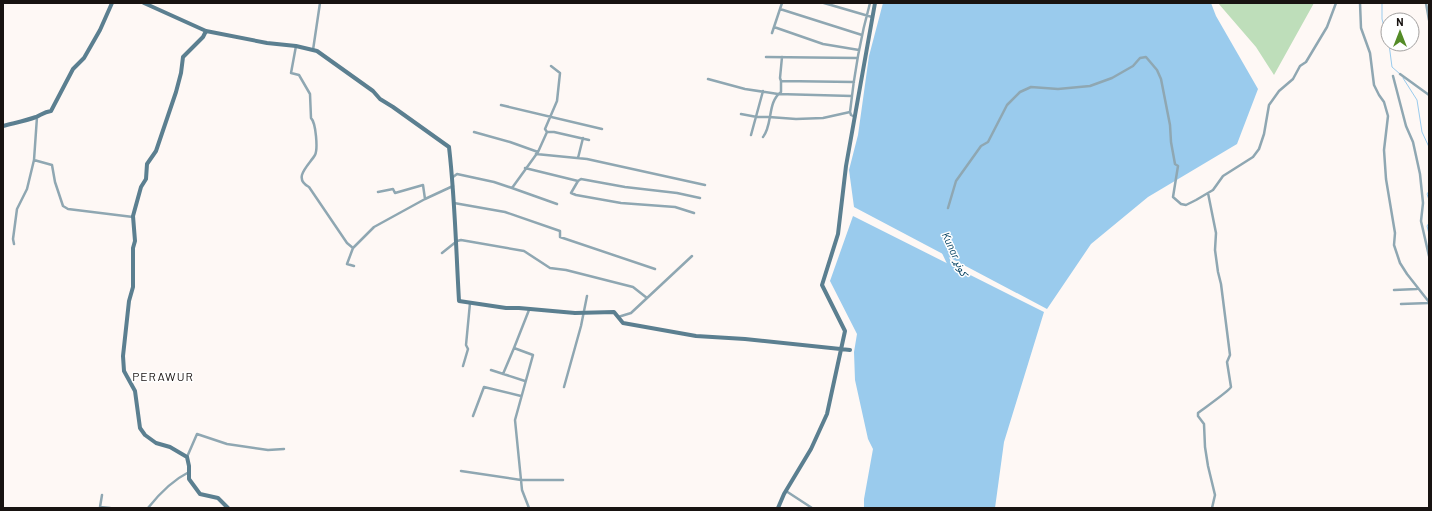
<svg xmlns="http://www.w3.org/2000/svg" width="1432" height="511" viewBox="0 0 1432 511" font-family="Barlow,'Noto Sans Arabic',sans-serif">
<rect width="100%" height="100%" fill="#fef8f5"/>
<path fill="#bedeba" d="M1218,3h96l-40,72 -18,-28z"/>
<path fill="#9acbed" d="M883,3h328l5,13 42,73 -21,55 -89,53 -57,47 -44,65 -193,-102 -5,-37 9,-35 11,-79z
M853,216l191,96 -40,130 -9,66h-131v-9l9,-50 -5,-10 -13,-59 -1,-28 3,-18 -27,-53z"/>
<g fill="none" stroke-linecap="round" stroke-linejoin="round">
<path stroke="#9acbed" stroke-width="1" d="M1382,3v16l6,22
M1389,44l3,23 8,7
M1403,78l14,22 5,32 7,15
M1429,191l-2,3 2,6
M1429,223l-2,3 2,8"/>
<path stroke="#9acbed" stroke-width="4.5" d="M943,250l9,19"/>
<path stroke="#8fa7b2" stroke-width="2.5" d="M824,3l48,14
M1360,3l1,25 9,25 4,32 5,10 5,7 4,14 -4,34 2,29 9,54 -1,12 6,18 7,11 22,28
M1426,3l3,17
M780,9l82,26
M774,27l49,17 36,6
M772,33l10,-30
M296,46l-5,27 8,2 11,19 1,24c5,5 7,31 4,37 -6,10 -23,23 -6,32l38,56 6,5 21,-21 51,-28 28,-13
M313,50l7,-47
M766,57l91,1
M1400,74l29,21
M1393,76l13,50 7,16 7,32 3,29 -2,18 8,35
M708,79l37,10 33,5 74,2
M781,81l-1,-3 2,-21
M501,105l101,24
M741,114l16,3h12l27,2 27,-1 27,-6
M855,117l-4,-2 -1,-3c4,-37 10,-73 20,-109
M474,132l36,10 28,10 -2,2 51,5 118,26
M547,132h7l35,8
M751,135l12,-44
M763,137c10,-12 4,-35 18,-45v-11l73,1
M578,158l5,-20
M34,160l3,-43
M525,168l53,13 3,-2 44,8 52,6 23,5
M453,177l4,-3 37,8 18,6 26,-36 9,-20 -2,-3 12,-28 3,-28 -9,-7
M578,181l-7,12 5,2 45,8 54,4 19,6
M512,188l45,16
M378,192l15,-3 2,4 28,-8 2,14
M1208,193l8,40 -1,17 3,22 3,12 9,71 -3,7 4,25c-2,4 -28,22 -33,26v3l6,8 1,23 3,19 7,29 -3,13
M454,203l51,9 55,19v6l95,32
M948,208l8,-27 25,-35 7,-4 19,-37 13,-13 11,-5 27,2 32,-3 22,-8 21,-12 7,-8 6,-1 11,13 4,9 9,46 1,17 4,22 3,2 -5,31 8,7 5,1 10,-5 17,-10 10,-14 30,-19 6,-8 5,-15 5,-29 10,-14 14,-12 7,-13 6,-4 21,-35 9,-24
M14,244l-1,-5 4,-30 10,-20 7,-29 18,5 3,17 8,24 5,3 65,8
M353,248l-6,16 7,2
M442,253l15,-12 4,-1 63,11 26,17 16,2 67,17 14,11
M1394,290l23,-1
M1401,304l28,-1
M529,310l-15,38 19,7 -18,65 7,70 7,18
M618,317l13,-4 61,-57
M463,366l5,-17 -2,-4 4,-42
M491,370l34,11
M503,374l11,-26
M564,387l17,-61 6,-30
M473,416l11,-29 37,9
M187,457l10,-23 30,10 41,6 16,-1
M461,471l60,9h42
M786,491l26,17
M102,495l-2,12 10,1
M148,508c11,-14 25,-28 41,-36"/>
<path stroke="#5b7f90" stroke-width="4" d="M144,3l62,28 61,12 29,3 21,5 56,40 7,8 13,8 56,40c6,51 7,103 10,154l47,7h13l56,5 39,-1 9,11 73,13 49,3 105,11
M206,31l-3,6 -20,20 -2,16 -5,19 -20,59 -9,13 -1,15 -5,8 -8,29 2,25 -2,7v39l-4,14 -6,55 1,15 11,20 5,37 5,7 11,8 14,4 17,10 2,9v13l11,15 18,4 10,10
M3,126c11,-3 22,-5 33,-9 5,-2 8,-5 15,-6l22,-42 11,-11 16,-28 12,-27
M778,508l6,-14 27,-45 16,-35 18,-83 -23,-46 16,-51 8,-68 29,-163"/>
</g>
<g text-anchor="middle" stroke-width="3" stroke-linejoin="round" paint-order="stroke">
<g font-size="11" font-style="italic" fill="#003e5f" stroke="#fff">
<text transform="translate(955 254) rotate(65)" y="4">Kunar کونړ</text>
</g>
<g font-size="12" letter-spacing="1" fill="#181311" stroke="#fff">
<text x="163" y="381">PERAWUR</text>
</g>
</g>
<rect width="1432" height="511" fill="none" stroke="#181311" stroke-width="8"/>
<g transform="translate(1400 32)"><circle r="19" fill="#ffffff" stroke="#a3a1a0"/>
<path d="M0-3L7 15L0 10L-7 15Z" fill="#548c28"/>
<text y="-6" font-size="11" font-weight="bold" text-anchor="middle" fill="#181311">N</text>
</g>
</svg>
